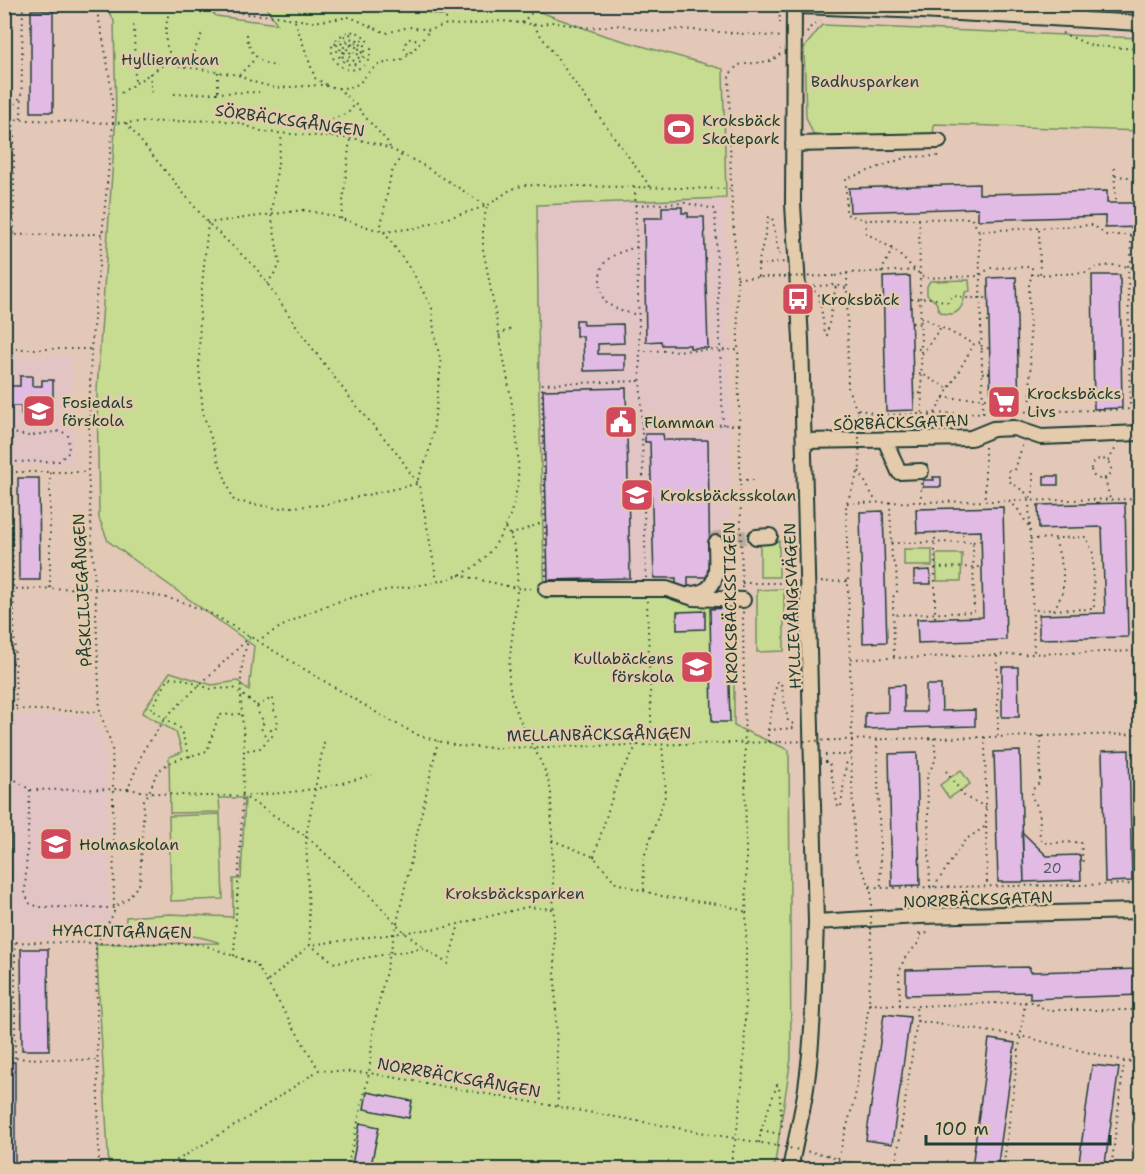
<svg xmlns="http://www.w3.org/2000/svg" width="1145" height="1174" viewBox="0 0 1145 1174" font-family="'Shantell Sans',sans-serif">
<rect width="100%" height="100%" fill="#e4c8b7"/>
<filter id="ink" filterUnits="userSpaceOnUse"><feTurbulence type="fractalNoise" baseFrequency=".0167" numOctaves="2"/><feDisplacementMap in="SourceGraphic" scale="12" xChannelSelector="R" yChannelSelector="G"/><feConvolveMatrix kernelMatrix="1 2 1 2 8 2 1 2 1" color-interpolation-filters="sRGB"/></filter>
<g filter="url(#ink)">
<path fill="#e3c4c5" d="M726,198l8,396 -189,4 -6,-201 -2,-192z
M72,356l2,108 -69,1 -1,-108z
M5,715l89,1 12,33 4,189 -105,1z"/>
<path fill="#c7dc91" stroke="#738c62" stroke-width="1.5" d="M105,5h100l11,11 61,8 -12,-19h132l46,11 20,-11h58l82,30 120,34 3,129 -189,7 2,192 6,201 189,-4v132l55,24 2,308 -17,111h-665l-13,-225 124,-1c-29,-12 -64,-9 -95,-8l1,-18 44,-3 63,3v-38h8l4,-81h-26l1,14 -50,1 -1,-56 13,-5 -6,-20 -34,-19 28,-41 42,13 26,-4 11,10 5,-45 -146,-105 -9,-23 -2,-128 19,-274 -2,-95z
M822,25l318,13v93l-206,-7 -1,13 -119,-1 -8,-19 -2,-69z
M969,280l1,11 -5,1c-1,16 -9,28 -26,19l-3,-9 -9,-7v-9l3,-5z
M760,541h19v36h-19z
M904,549h28v17h-28z
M936,554h26l-1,27h-24z
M784,589v62l-27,1v-62z
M961,770l9,14 -21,14 -9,-13z
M220,814l3,85 -52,2 -2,-85z"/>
<path fill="#e2bbe5" stroke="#1f3d34" stroke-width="1.5" d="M31,10h22v102h-22z
M4,125h5v101h-5z
M979,184v10l128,-3v12h33v24l-35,1v-12l-127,4v-12l-128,4 -1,-24z
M662,207h20v6h6v4h16l4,131h-18v-3h-28l-1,-4 -15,1 -2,-124h18z
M1092,275h28l2,133 -28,1z
M910,276l4,134 -28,1 -3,-134z
M1016,277l3,133 -28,1 -3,-133z
M576,320h7v5l40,-1 1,19 -26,1v10h27v16l-41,1 -1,-35h-7z
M20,376h12v10h10v-6h11v17h-7v7h3l1,11h-29v-9h-17v-20h16z
M626,388l4,190 -82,2 -5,-190z
M645,434h18l1,6h44l2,137h-22v11h-12v-10h-22l-4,-136h-5z
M1044,476h14v9h-14z
M933,477h8v10h-18v-7h11z
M18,478h21l1,102h-21z
M1125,503l3,134 -89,2v-24l66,-2 -3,-86 -63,2 -1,-24z
M1003,507l3,133 -88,3 -1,-24 66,-2 -2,-86 -64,2 -1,-24z
M883,511l4,131 -24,1 -3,-131z
M930,570l1,14h-17v-13z
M4,597h2l1,101h-3z
M727,608l3,114h-18l-2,-113z
M705,611v18l-28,1v-18z
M1002,667h16l1,50h-17z
M904,685v27h22v-27h15l1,26 33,-1v16l-110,3v-16l23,-1v-26z
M1129,750l3,131 -27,1 -3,-131z
M1020,751l4,131h-26l-4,-130z
M917,753l3,132 -28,1 -3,-132z
M4,785h6l1,137h-7z
M1022,832l25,24 33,-1 1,25 -57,2z
M21,949h27l1,101h-27z
M1030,967v5l110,-3v26l-110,4v-7l-124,3v-25z
M884,1014l26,3 -18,127 -26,-4z
M989,1039l26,4 -18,127 -25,-3z
M4,1062h11v102h-11z
M1092,1065l27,3 -15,102h-26z
M367,1092l45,9 -3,17 -45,-9z
M360,1123l19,4 -9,43h-19z"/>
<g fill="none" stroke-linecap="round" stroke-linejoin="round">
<path stroke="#bdac9d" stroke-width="14" stroke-dasharray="14 7" stroke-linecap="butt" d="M716,543v-5l40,-1"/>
<g stroke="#1f3d34" stroke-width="18">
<path id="minor" d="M794,6c116,3 231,11 346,17
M1076,19l5,-15
M793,144l146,-3
M885,440l14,32 22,-1
M804,441l167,-3 22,-9 21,-1 27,9 99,-4
M756,537l14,-1
M546,589h121l26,9 50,2
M691,594c31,-1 25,-29 25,-51
M816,922l103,-6 221,-5
M790,1170c5,-28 12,-55 16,-82 8,-55 8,-111 10,-166l-15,-583 -8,-135 1,-200"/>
</g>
<path stroke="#1f3d34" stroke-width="2" stroke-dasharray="1.5 4.5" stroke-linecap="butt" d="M95,4c10,40 17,78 18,119l-22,226 -3,123 7,116 5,124 12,34 1,42 1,125 -18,31 3,226
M171,4l26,8 21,-4 28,6 31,2 36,6 37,-5 36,16 23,-6 21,3 17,-6 13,1 42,-4 38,4 11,-3 39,6 31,-3 34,7 26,-3 102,8
M171,4c-6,22 -11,46 9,62l58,9 15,7 24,6 44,-3 17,3 18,17 10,13 21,23 4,9
M416,4l29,8 12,-8
M779,4l1,19
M445,12l2,12
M295,21l20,57 12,7
M522,23l18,-19
M134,25l1,59
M533,25l118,163
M807,33l5,-8 8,-4
M1062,33l30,13 48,3
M247,34c1,18 12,30 30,32
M351,34c-32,7 -2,49 14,21v-11l-6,-7
M336,40c11,-12 26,-11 33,4
M348,42l-4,4v6l10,9
M336,44l-3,-1c-9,29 36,39 38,6l-5,-1
M352,45l1,-3 4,2 2,4v5l-3,3
M347,50l1,-4 4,-1 4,2 -1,5 -5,2 1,-5
M344,52h-4l1,-8 7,-6 10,2 5,8
M408,54l-4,-7 3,-7 5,-2 8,3
M342,56c7,7 14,6 19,-1l1,-3h-3
M184,67l5,-4 14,-32
M218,72v21
M150,73l2,24
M239,75l17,-17
M338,88c28,0 21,-11 39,-22 7,-4 15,-4 23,-6 11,-4 22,-21 30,-30
M121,93l51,-34
M174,94l85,-2
M4,107l10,-1 7,-10
M4,119l109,4 107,-3 19,3 25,9 93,7 23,6 22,9 24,13 61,39 23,-16 14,-5 207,4
M21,119l2,-115
M126,123l82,100 49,46 50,72 46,61 45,52 22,34 17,93
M330,137l2,-18 16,-6 7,-9
M938,156l-31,1 -61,22v35l20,6 105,-2 8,13 114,-6 13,10h34
M1114,168l2,35
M1115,176l25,2
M635,187l11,391
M636,205l49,-2 30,6 8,216
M303,210l22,4 59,18 29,41 19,35 2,23 7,33 -2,18 -6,50 -5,23 -12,29 -94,21 -46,3 -42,-7 -16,-41 -15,-47 -4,-46 1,-60 8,-84z
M341,219l9,-80
M919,219l3,195
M866,220v13l27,16 31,29 55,-2 11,-8 42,-1v8l54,-2 10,-6 16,-2 28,3
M1039,230l1,45
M380,231l11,-57 11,-20
M979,231l4,183
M384,232l31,-4 72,-22
M14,234v-115
M4,235l98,-1
M1131,236v29
M637,247c-35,9 -43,19 -33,55l17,9 17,4
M758,265l27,-3
M1128,265l2,144
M881,272l11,-22
M847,273l1,116 10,24
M835,276l12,-3 70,-3
M758,277v-12l11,-48h3l7,37 3,1
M737,278l29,-1
M267,284l13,-19 -9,-52 11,-79
M814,286l21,-1
M814,291l5,3 6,40 2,1 9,-50 10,3
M911,299l20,-1 17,4 4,-6 6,-1 5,3h25
M921,317l53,27
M980,322h9
M912,323l9,1
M499,336l6,-5 7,-2
M4,349h87
M912,349h9
M981,349l8,-1
M639,351l99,-1
M922,354l19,-27
M982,373h8
M913,375l9,-1 27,15
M913,394l9,-1
M943,398h48
M858,409l21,6 261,-6
M1031,412l-2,-128 3,-9
M935,413l39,-69 7,-1
M930,415v12
M641,424l98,1
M4,431l23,5 34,-5 7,4 1,17 -10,9 -55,1
M985,447v54
M1091 469a10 10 0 1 1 20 0a10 10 0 1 1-20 0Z
M1108,461l9,-15
M860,467l-14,38 6,235 -1,20 4,96 15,30 1,6
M1009,470v11l17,12 3,7 4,-6v-25
M1015,470l8,-27
M859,471l17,31
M4,472h84
M8,472l-1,28 5,33 4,176
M1105,479l5,20
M740,480h18
M921,483v19
M1029,500l5,153
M1009,501l8,7 12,19
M890,502l2,58 4,6 1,26 -4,5 1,61
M847,503l293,-4
M4,524l7,2
M505,528c26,32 3,109 4,149 1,43 34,74 42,115l7,315
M935,532v86
M510,535l34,-13
M1030,539l56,-2 7,16 1,56 -61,1
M963,542v-11
M973,542l8,-2
M891,543l82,-1 1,70 -81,3
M935,568l47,-1
M459,575l57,13 17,1
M546,576l-4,-192 98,-3
M821,582l27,-1
M742,583h49
M50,588v-116
M742,588l-5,-310 -6,-89 -2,-114 9,-10 32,-4 9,-5 1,-7
M4,589l91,-1 53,6 32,7 34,14 175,105 31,16 37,10 43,2 280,-6
M647,601l5,144
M1054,610l9,-18v-22l-8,-32
M257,641c39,-24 68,-38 113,-48 29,-6 61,-7 89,-18 36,-14 56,-60 59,-97 2,-35 -6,-73 -12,-108 -8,-40 -15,-81 -23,-121v-25l4,-18
M997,656l1,81
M851,659l289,-8
M257,706l15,-8 3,5 -2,5c4,8 6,12 3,20l-5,2 1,6 -4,4
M4,709l96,3
M768,730l27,-2
M1041,736l-1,46 -8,8c0,13 3,9 6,19 5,12 -3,24 6,34l37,-1 2,21
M985,737l2,149
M839,740l301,-6
M877,740l4,147
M324,742l-18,94 4,109 25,18 89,-15 24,16 11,-40
M768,742v-12l9,-48 4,1 7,38 7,4
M825,755h26
M190,757l-10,-29 -29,-19 18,-31 13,1 29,10 23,-1 23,18 2,8 5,8 -3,6 7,12 -8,8 -16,3
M825,762h4l9,45h3l5,-43 4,-4
M946,771l19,26 21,10
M4,779h10l16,11 98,-1 16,-40 25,-35 81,-77
M128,789c60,10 125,9 185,0 20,-3 40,-9 59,-14
M30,790l-5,102 4,11 10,4 75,1 14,-10 12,-15 4,-83c8,-9 8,-21 15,-29 10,-12 34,-15 48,-20l12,-36 22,-1
M242,795l64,41 54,49 44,47 20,16
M552,840l42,17 22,26 49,14 60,8 21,7
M594,857l24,-79 19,-33
M870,886l13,2 257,-4
M930,887l-3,-111 9,-17 -2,-21
M934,887l31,-47 21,-14
M644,890l-1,-30 23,-67 -4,-48
M920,935l11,-3
M4,942l197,2 55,20 63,106
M234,956c3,-68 9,-136 10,-203 0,-40 -10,-75 5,-114
M4,967h11
M268,981l42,-36 136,-18 81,-20 27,2
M869,1004l47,2 109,-4h8l13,8h94
M900,1005l-1,-32 5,-14 16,-18 -1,-13
M917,1021l103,15 104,25 16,2
M4,1037l11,-1
M4,1058l93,2
M15,1058v-116
M761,1130l23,5
M759,1143l2,-13 16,-45 2,1 3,40 3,2
M827,1155l11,5 46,10
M807,1163l28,5
M161,1170l83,-50 75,-50 50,3 409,73
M347,1170l22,-97 5,-49 64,-283
M729,1170c17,-69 16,-143 17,-213 1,-115 -2,-231 -3,-346
M835,1170l20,-73 14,-93 2,-72
M895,1170l22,-149 -1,-15
M1003,1170l22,-168
M1111,1170l13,-108"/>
<use href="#minor" stroke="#e4cbac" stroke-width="14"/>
<path stroke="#1f3d34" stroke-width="2" stroke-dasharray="1.5 4.5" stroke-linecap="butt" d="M766,277l69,-1
M858,413l2,54
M780,742l59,-2
M871,892v40
M778,1146l49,9"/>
</g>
</g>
<defs>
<g id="stadium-square" transform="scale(1.725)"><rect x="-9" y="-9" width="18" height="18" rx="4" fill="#d1495b" stroke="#e4cbac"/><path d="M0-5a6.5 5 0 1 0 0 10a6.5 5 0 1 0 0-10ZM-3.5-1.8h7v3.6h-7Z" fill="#fff"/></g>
<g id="bus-square" transform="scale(1.725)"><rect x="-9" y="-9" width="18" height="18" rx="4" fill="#d1495b" stroke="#e4cbac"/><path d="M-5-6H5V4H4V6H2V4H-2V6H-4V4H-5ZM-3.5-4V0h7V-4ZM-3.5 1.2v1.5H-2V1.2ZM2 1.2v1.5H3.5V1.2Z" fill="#fff"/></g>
<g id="supermarket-square" transform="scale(1.725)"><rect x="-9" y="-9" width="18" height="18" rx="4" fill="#d1495b" stroke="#e4cbac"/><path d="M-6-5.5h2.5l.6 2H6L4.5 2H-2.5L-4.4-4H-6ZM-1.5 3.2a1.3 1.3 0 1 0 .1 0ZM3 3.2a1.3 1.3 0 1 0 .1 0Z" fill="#fff"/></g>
<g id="school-square" transform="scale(1.725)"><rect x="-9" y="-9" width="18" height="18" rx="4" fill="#d1495b" stroke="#e4cbac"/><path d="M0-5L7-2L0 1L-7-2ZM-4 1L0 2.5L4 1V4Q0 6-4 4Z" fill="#fff"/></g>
<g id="civic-square" transform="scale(1.725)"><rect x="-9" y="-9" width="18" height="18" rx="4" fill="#d1495b" stroke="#e4cbac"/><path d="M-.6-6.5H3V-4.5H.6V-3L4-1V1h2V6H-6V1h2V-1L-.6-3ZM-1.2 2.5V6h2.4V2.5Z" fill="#fff"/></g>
</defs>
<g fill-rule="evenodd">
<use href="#stadium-square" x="679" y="129"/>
<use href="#bus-square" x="798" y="299"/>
<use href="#supermarket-square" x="1004" y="402"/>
<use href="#school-square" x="39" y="411"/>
<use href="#civic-square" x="621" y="422"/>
<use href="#school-square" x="637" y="495"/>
<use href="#school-square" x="697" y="667"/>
<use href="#school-square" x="56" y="844"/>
</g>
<g text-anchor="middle" stroke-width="5" stroke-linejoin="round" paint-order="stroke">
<g font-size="14" fill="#505c60">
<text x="1052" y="873">20</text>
</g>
<g font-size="16" fill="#274539" stroke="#e4cbac">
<text x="170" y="65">Hyllierankan</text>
<text x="865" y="87">Badhusparken</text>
<text x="515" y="899">Kroksbäcksparken</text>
</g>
<g font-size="16" fill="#1f3d34" stroke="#e4cbac">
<text transform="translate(290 120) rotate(8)" y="6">SÖRBÄCKSGÅNGEN</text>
<text transform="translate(901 422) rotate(-2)" y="6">SÖRBÄCKSGATAN</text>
<text transform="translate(82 590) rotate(-93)" y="6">PÅSKLILJEGÅNGEN</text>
<text transform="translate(730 603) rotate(-91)" y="6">KROKSBÄCKSSTIGEN</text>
<text transform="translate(792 606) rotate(-92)" y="6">HYLLIEVÅNGSVÄGEN</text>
<text transform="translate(599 734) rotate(-1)" y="6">MELLANBÄCKSGÅNGEN</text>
<text transform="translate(978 899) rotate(-2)" y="6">NORRBÄCKSGATAN</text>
<text transform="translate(122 931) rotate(1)" y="6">HYACINTGÅNGEN</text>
<text transform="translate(459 1077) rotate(10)" y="6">NORRBÄCKSGÅNGEN</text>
</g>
<g font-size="16" fill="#1f3d34" stroke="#e4cbac" text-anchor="start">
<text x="702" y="126">Kroksbäck<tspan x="702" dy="18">Skatepark</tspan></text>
<text x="821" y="305">Kroksbäck</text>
<text x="1027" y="399">Krocksbäcks<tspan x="1027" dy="18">Livs</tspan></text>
<text x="62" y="408">Fosiedals<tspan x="62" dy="18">förskola</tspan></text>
<text x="644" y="428">Flamman</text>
<text x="660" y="501">Kroksbäcksskolan</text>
<text x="674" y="664" text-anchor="end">Kullabäckens<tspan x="674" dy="18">förskola</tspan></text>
<text x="79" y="850">Holmaskolan</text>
</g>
</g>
<rect width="1145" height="1174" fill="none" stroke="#e4cbac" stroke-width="24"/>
<rect x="12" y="12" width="1121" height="1150" fill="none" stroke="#1f3d34" stroke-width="2" filter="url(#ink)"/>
<path d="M926 1135v9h184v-9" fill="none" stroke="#1f3d34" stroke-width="3"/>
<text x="935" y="1135" font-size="18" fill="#1f3d34" stroke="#e4cbac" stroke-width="4.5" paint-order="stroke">100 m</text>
</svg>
